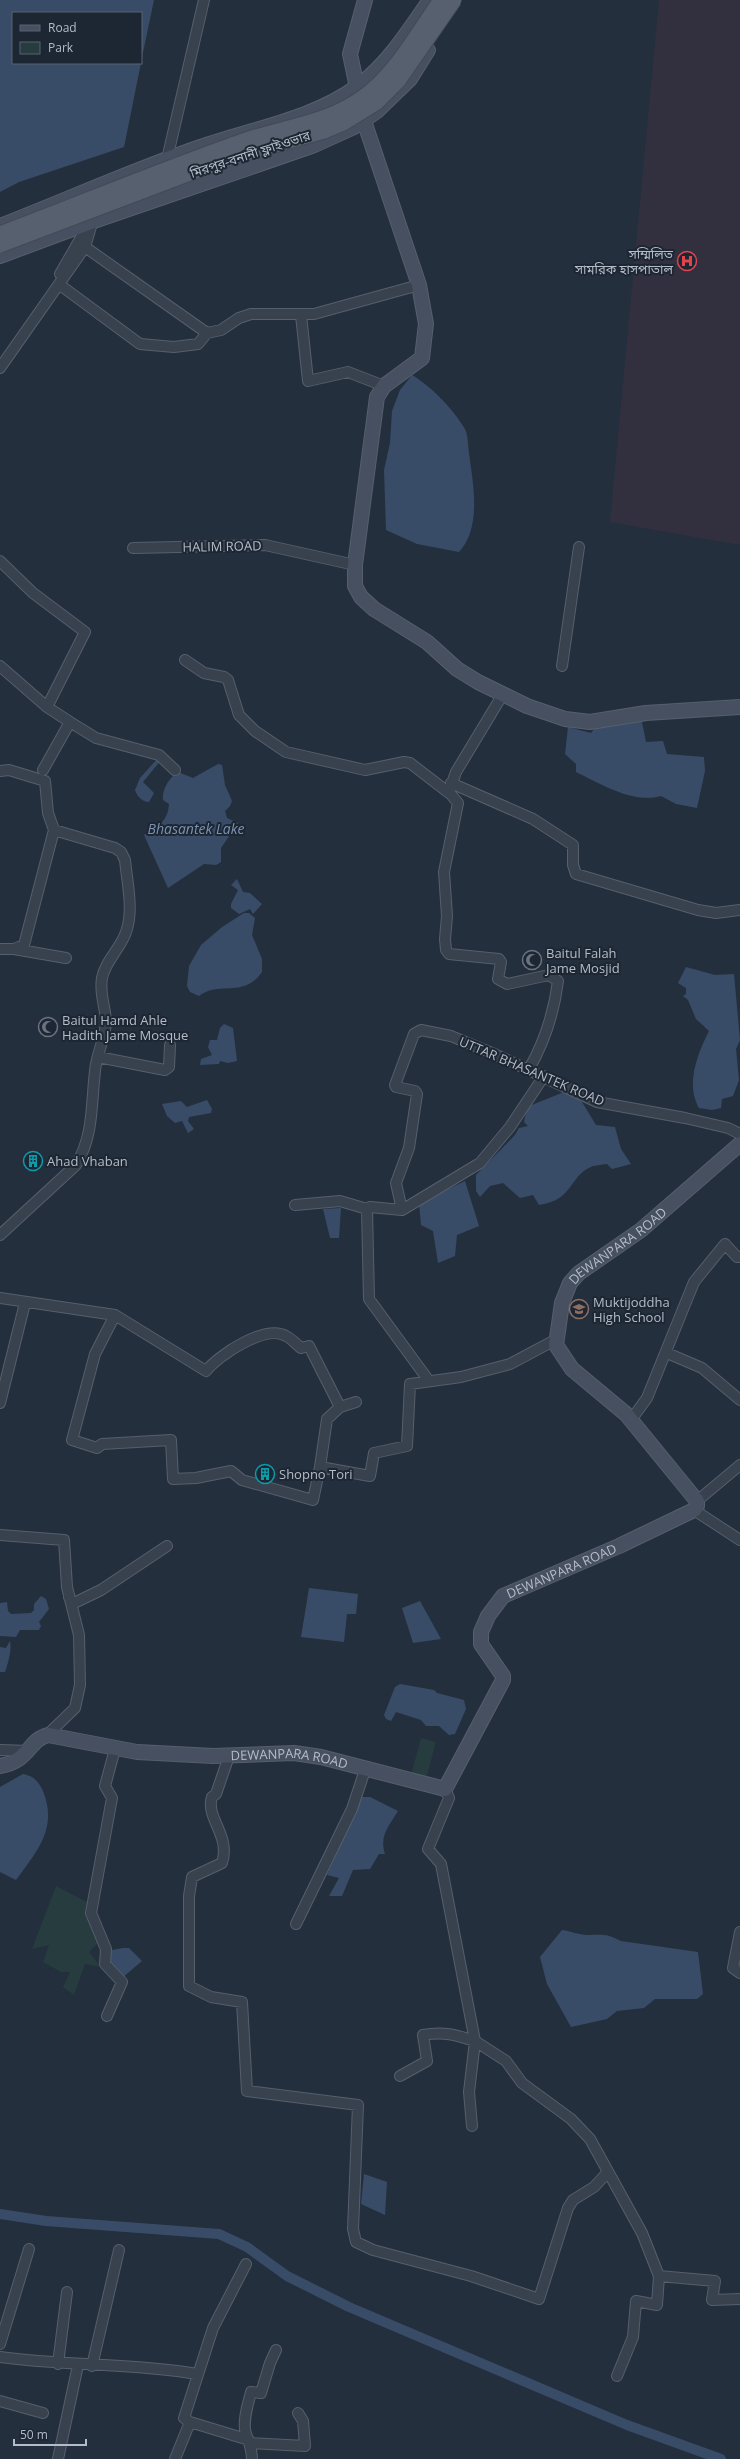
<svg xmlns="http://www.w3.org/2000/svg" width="740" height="2459" viewBox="0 0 740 2459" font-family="'Open Sans','Noto Sans Bengali',sans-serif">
<rect width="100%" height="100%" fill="#242f3e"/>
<path fill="#32303f" d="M659,0h81v545l-130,-23z"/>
<path fill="#263c3f" d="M421,1738l15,4 -10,37 -15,-4z
M56,1886l31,16 11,41 -9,9 12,15 -16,-3 -11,31 -11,-8 7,-15h-9l-18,-10 6,-17 -17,4z"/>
<path fill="#394c67" d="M0,0h154l-13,62v-49h-128v50h128l-17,84 -105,35 -19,10z
M412,375c20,12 41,34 53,54 3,6 3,17 4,24 4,31 13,74 -10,99l-42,-8 -31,-14 -2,-60 6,-27 2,-32 8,-21z
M641,717l5,25 17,-1 4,13 37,3 1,14 -8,37 -21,-4 -15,-8c-28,8 -60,-12 -85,-24v-8l-11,-10 3,-27 23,6 6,-8z
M158,758l4,1 -19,23 11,11 -5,9c-7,0 -12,-6 -14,-12l5,-12z
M218,764l4,1 3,20 7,16 -2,5 -5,5 2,7 11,5 -17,25v14l-5,3 -12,-1 -36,24 -24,-53c14,-8 24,-14 25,-31l-6,-4c-1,-11 6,-22 15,-28l15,6z
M237,879l6,13 7,1 12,11 -9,10 -3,-5 -11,5 -8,-6v-4l7,-14 -7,-5z
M244,913h5l6,5 -3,17 10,24v13c-19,27 -43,8 -63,24l-9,-4 -3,-6 2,-20 12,-21 21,-18z
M686,967l29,8 19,-1 6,66 -4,9 3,31 -6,16 -11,3 -1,9 -9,2 -13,-2c-14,-24 -1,-55 10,-77l-13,-12 -8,-19 -5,-4 3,-2v-6l-8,-5z
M224,1024l9,4 4,33 -9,2 -8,-2 -1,3 -19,1 1,-6 11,-4 -4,-8 2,-7h7l3,-12z
M569,1090l13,12 14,23 19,2 6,22 10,15 -19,5 -5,-5c-5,1 -12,1 -16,3 -22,9 -17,33 -52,38l-6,-10 -13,3 -17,-15 -13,3 -10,11 -4,-6v-16l39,-40 4,-7 9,-2 -4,-4 3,-15z
M207,1100l5,9 -1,4 -22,4 -1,4 6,8 -6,4 -6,-12 -7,2 -8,-7 -5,-12 19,-3 6,6z
M465,1181l14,45 -22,9 -2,21 -17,7 -5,-32 -12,-6 -2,-22z
M341,1208l-2,30h-9l-7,-29z
M309,1588l49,6 -2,20h-9l-3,28 -43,-5z
M41,1596l5,3 3,10 -10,13 2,4 -2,4h-19l-4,7 -16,-1v-33l7,-1 1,9 3,3 20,-1 3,-3v-6z
M420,1601l21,38 -28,4 -11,-35z
M10,1641c2,9 -2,22 -5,31h-5v-25l6,1z
M400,1684l34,6 3,3 27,7 2,9 -11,25 -6,1 -10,-9h-13l-5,-6 -25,-8 -5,9 -5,-2 -2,-4 11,-28z
M23,1774c11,2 15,7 20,17 15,37 -6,60 -27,89l-16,-8v-85z
M361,1797h9l28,14c-9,15 -19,25 -13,43h-6l-9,15 -17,1 -11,26h-13l10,-18 -12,-3z
M562,1930c8,1 18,5 25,5 16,0 18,-2 34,6l77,11 5,42 -6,5h-42l-11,9 -27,3 -10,8 -36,8 -24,-43 -7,-27z
M123,1948h6l13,13 -20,17 -13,-16 -1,-7 4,-5z
M364,2174l23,8 -2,33 -24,-11z"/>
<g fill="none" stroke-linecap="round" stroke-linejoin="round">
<path stroke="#394c67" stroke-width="10" d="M0,2214l46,7 173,13 28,13 40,29 62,31 278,118 94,34"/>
<g stroke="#565f6c" stroke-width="12">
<path id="street" d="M167,159l37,-159
M85,247l122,86
M60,274l23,-40 1,-6
M60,285l80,59 34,3 24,-3 9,-11 14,-3 18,-12 12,-4h63l105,-29
M301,315l7,66 40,-9 36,14
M0,368l85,-121 9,-31
M133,548l132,-3 90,20
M0,561l33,32 52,39 -38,75 23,15 -27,48
M185,660l19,13 20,4 4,3 11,35 16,16 31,21 79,18 39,-8 6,1 39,30
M0,666l47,41
M562,666l17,-119
M503,694l-47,78 -7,20 9,11 -14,69 3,44 -2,23 1,11 3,4 50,5 2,3 -3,17 9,5 42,-9 9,6c-4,32 -13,60 -29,88
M70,722l26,16 63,17 16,15
M0,771l9,-1 36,11 3,32 6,17 -30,115 -10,4
M451,783l82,36 40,26v20l3,9 122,36 18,3 24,-3
M0,949h14l52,9
M98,1057l67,13 4,-3 1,-22
M295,1205l45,-4 27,8
M402,1210l78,-47 30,-36 34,-51
M0,1235l76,-70c18,-30 15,-61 19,-94 1,-16 10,-32 11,-48 0,-15 -7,-29 -4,-45 3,-17 19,-30 24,-46 8,-22 1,-50 -1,-72l-4,-8 -6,-4 -61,-18
M0,1298l115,17 91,56c13,-16 59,-47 80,-35 6,3 10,8 15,12l8,-2 31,61
M115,1315l-20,39 -23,86 25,8 5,-4 69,-4 2,39 23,-1 35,-7 11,9 71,20 7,-33
M667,1353l35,15 38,32
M429,1381l-60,-82 -2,-90 3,-2 32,3 -6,-27 13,-35 8,-54 -2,-3 -19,-4 -1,-2 19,-51 7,-4 30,6 41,17 105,49 88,16 43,10 12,6
M356,1402l-16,5 -13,12 -7,48 50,9 4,-23 33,-7 3,-62 51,-7 49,-13 47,-25
M0,1403l25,-100
M631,1420l16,-22 47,-116 31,-38 12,13h3
M697,1501l43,-36
M694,1510l46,30
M0,1535l64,5 3,47 12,48 1,50 -5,23 -31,30
M69,1597l3,7 29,-14 66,-44
M0,1750l29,1
M229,1756l-13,38 -4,3c-7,21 19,38 10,66l-30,14 -3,19v90l22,11 31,5 5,89 111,14 -5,124 3,13 17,8 98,26 68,23 29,-91 5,-8 21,-13 14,-15
M445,1789l4,9 -21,51 13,15 34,177 31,20 16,22 49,36 19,20 52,94 17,43 56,5 -3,19 28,-1
M296,1924l56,-115 14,-42
M740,1932l-7,36 7,5
M107,2016l15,-34 -17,-18 1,-15 -15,-36 21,-115 -7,-12 10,-37
M400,2076l27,-15 -4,-26c20,-4 33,0 52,6l-6,51 3,34
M0,2344l29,-95
M0,2357c65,9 132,6 197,17
M58,2364l9,-72
M92,2366l27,-116
M617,2376l16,-39 3,-36 21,4 2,-29
M0,2401l43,12
M190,2422l-6,-4 29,-90 33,-64
M250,2443l55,3 -2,-25 -5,-8
M58,2459l20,-94
M175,2459l15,-37 59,18
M252,2459c0,-10 -3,-16 -6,-25 -4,-12 2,-30 5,-42l10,1 9,-30 6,-13"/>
</g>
<g stroke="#565f6c" stroke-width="16">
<g id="secondary">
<path d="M365,0l-15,54 14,67 55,164 7,39 -4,34 -38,28 -7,11 -22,168v21l6,11 13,12 53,33 30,27 21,13 49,24 38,13 25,3 56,-9 94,-6"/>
<path d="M0,226c67,-26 133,-56 200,-79 52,-18 114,-28 158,-61 30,-22 51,-56 72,-86"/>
<path d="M0,256l94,-35 218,-75 42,-19 23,-16 33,-32 18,-29"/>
<path id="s1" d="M0,1766c30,-5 28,-26 48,-31l89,17 76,4 81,-3 27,4 124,32 58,-109v-4l-22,-32v-12l7,-16 15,-20 116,-50 75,-36 3,-4v-5l-71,-87 -54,-45 -16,-24 6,-42 8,-20 9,-10 62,-43 99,-86"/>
</g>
</g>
<use href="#street" stroke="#38414e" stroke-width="10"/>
<use href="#secondary" stroke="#465061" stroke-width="14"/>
<g stroke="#414a57" stroke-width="17" stroke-linecap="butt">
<path id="primary-bridge" d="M0,234c82,-31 163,-65 246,-94 39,-13 81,-17 116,-42 34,-24 55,-64 79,-98
M0,245l235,-89 89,-25 19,-8 34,-21 21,-21 56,-81"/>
</g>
<use href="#primary-bridge" stroke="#56606e" stroke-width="15"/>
</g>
<defs>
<g id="hospital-ring" transform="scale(1)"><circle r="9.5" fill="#1d2633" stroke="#e0444e" stroke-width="1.5"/><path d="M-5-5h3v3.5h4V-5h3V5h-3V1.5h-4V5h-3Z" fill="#e0444e"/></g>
<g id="mosque-ring" transform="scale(1)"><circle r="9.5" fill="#1d2633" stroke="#6b7280" stroke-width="1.5"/><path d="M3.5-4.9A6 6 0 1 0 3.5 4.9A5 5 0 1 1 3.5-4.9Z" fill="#6b7280"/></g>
<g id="building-ring" transform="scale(1)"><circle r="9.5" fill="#1d2633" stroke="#0f9aa8" stroke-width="1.5"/><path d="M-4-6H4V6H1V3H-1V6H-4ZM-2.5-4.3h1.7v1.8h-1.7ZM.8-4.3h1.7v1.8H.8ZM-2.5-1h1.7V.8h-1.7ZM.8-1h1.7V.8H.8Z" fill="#0f9aa8"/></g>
<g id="school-ring" transform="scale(1)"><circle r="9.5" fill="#1d2633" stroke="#8d6e63" stroke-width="1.5"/><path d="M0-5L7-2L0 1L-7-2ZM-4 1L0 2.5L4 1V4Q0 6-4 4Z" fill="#8d6e63"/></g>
</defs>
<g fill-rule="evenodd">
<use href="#hospital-ring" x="687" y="261"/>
<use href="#mosque-ring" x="532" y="960"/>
<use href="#mosque-ring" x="48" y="1027"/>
<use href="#building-ring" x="33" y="1161"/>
<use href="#school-ring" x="579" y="1309"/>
<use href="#building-ring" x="265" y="1474"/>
</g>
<g text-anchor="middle" stroke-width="4" stroke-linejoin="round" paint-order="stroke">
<g font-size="13" fill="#b4bcc9" stroke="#1d2633">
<text transform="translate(250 154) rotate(-18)" y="5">মিরপুর-বনানী ফ্লাইওভার</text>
<text transform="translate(222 546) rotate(-1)" y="5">HALIM ROAD</text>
<text transform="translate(532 1071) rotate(23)" y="5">UTTAR BHASANTEK ROAD</text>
<text dy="5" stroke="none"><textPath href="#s1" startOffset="1238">DEWANPARA ROAD</textPath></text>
<text dy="5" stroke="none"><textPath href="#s1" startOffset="746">DEWANPARA ROAD</textPath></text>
<text dy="5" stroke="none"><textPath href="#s1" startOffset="302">DEWANPARA ROAD</textPath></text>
</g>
<g font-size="13" fill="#b4bcc9" stroke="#1d2633" text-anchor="start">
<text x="673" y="259" text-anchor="end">সম্মিলিত<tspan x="673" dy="15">সামরিক হাসপাতাল</tspan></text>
<text x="546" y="958">Baitul Falah<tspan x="546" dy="15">Jame Mosjid</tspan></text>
<text x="62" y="1025">Baitul Hamd Ahle<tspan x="62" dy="15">Hadith Jame Mosque</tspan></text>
<text x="47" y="1166">Ahad Vhaban</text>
<text x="593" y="1307">Muktijoddha<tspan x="593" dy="15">High School</tspan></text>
<text x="279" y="1479">Shopno Tori</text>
</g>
<g font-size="14" font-style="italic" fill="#7c92b1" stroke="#1d2633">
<text x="196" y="834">Bhasantek Lake</text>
</g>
</g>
<rect x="12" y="12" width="130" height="52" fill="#1d2633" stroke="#59626f"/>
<rect x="20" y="25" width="20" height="6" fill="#465061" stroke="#59626f"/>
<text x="48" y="32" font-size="12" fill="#b4bcc9">Road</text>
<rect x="20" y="42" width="20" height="12" fill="#263c3f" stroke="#59626f"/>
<text x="48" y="52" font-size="12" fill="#b4bcc9">Park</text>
<path d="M14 2439v6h72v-6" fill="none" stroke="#b4bcc9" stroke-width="2"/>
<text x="20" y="2439" font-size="12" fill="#b4bcc9" stroke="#1d2633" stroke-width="3" paint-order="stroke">50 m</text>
</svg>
